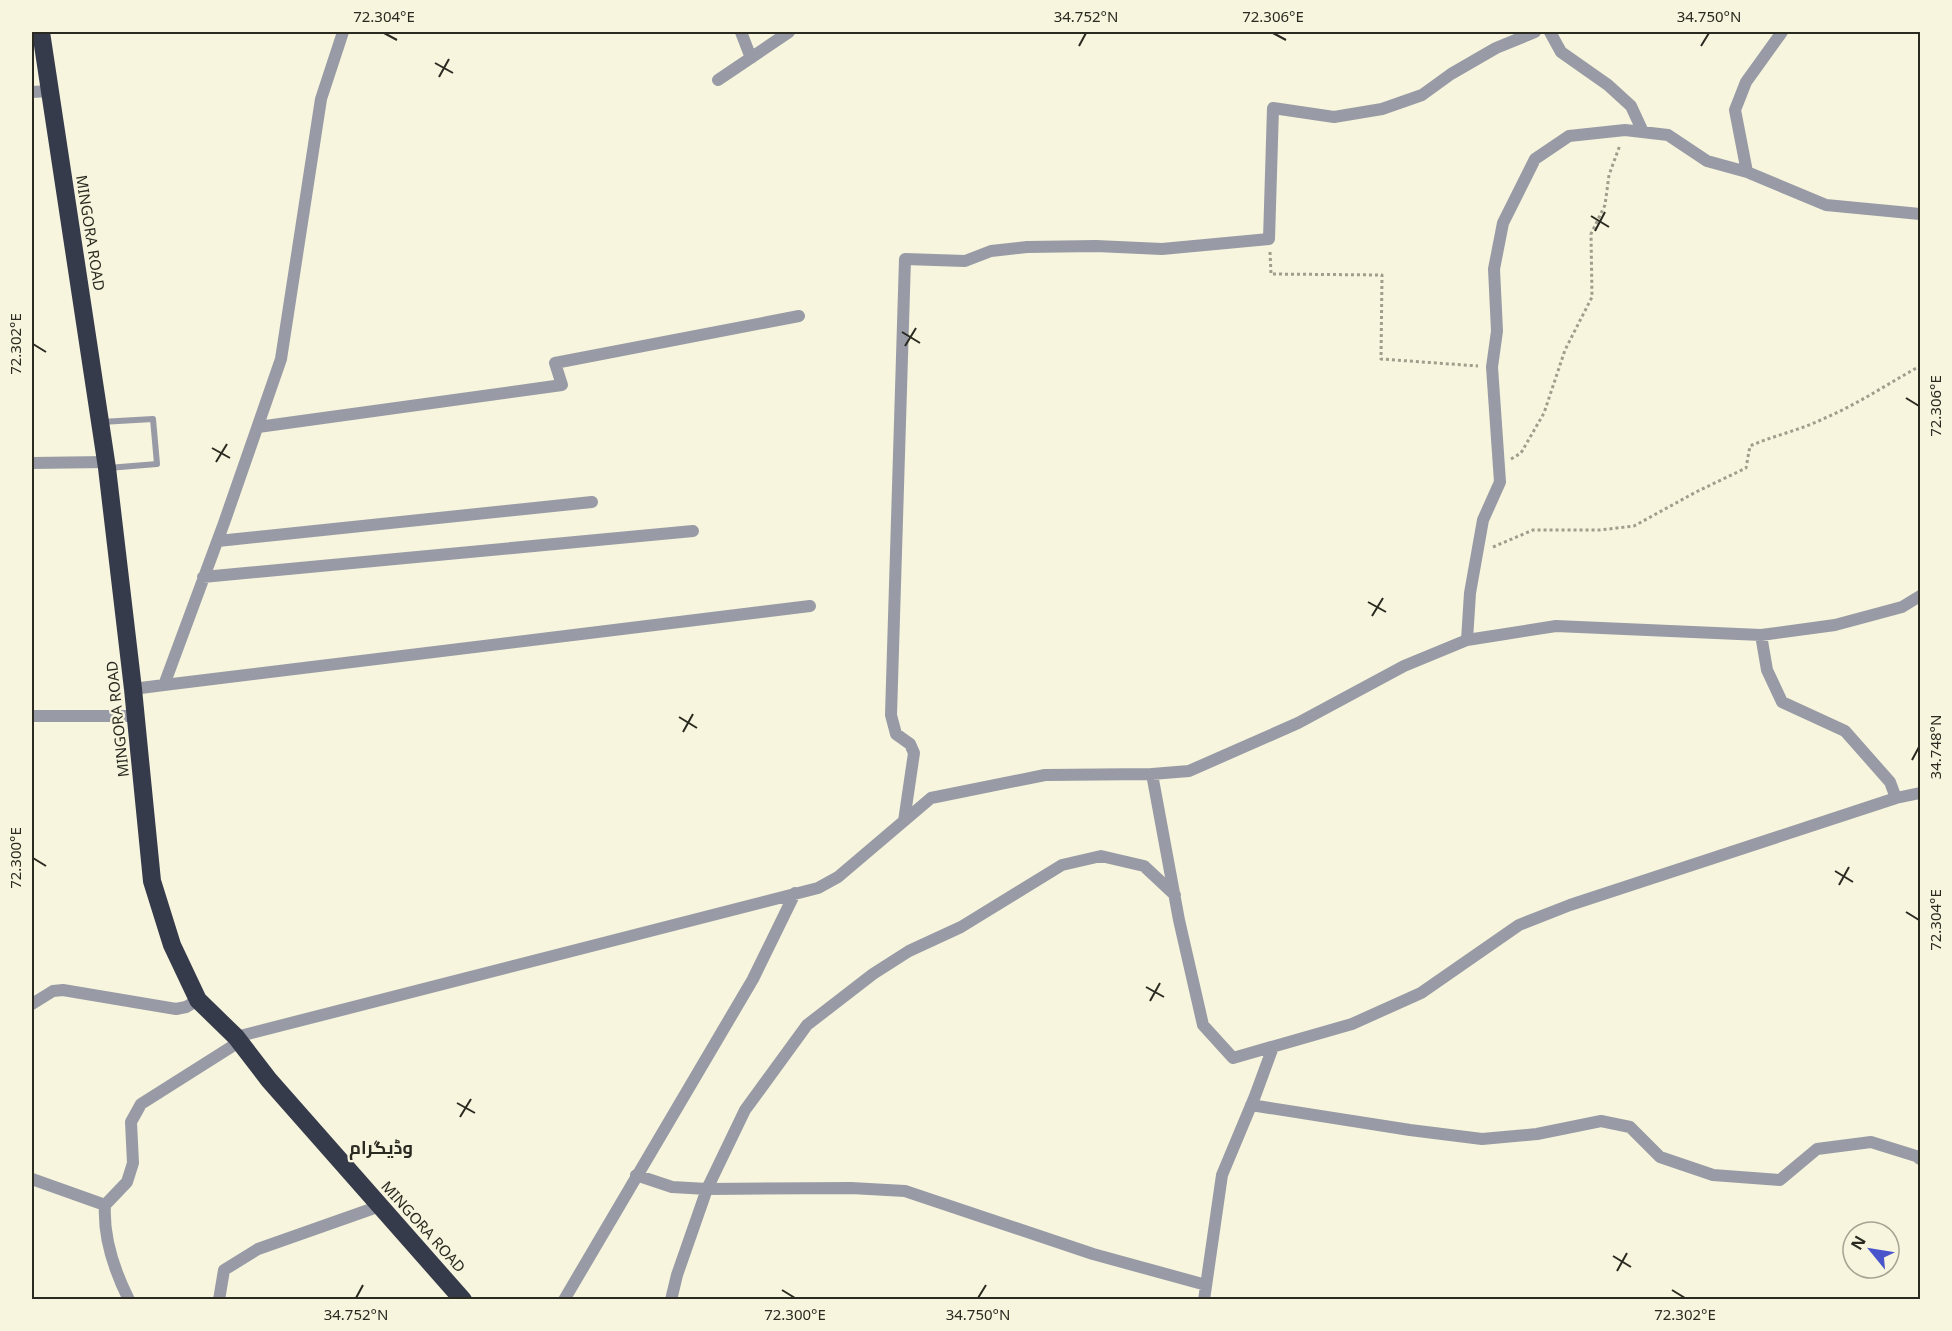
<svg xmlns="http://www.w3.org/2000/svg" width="1952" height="1331" viewBox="0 0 1952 1331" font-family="'Noto Sans',Cairo,sans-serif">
<rect width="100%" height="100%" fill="#f7f5dd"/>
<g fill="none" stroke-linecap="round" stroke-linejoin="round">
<path stroke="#9f9e8c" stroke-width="3" stroke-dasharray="3 3" stroke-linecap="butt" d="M1270,252l1,22 111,1 -1,84 97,7
M1511,459l10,-6 23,-40 21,-63 27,-53 -1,-63 14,-29 4,-30 11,-30
M1493,547l40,-17h67l34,-4 62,-34 50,-24 4,-22c25,-11 51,-16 75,-28 33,-14 64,-35 95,-52"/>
<path stroke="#989ba5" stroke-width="6" d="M101,422l52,-3 4,45 -49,4"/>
<path stroke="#989ba5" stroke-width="12" d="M741,32l10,26
M1550,32l11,20 47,33 23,21 12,26
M718,80l71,-48
M32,92l18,-1
M1747,172l-12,-62 11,-28 36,-50
M258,427l304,-42 -7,-22 244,-47
M32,463l74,-1
M218,541l374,-39
M203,577l490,-46
M1761,635l6,35 15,32 63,29 45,51 6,16
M1467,640l3,-47 13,-73 17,-38 -8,-115 5,-36 -3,-62 9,-46 32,-64 34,-23 56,-6 43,5 39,26 40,11 79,33 94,9
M164,685l646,-79
M133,689l31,-4 60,-162 57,-164 40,-260 22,-67
M32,716h104
M1152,774l27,146 24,105 30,33 119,-34 69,-31 98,-68 51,-20 326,-107 24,-5
M904,821l10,-68 -4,-9 -14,-10 -5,-19 14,-456 60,2 26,-10 36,-4 69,-1 66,3 107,-10 4,-131 61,9 48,-8 40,-14 29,-21 45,-26 39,-16
M32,1004l21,-13 10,-1 113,19 10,-2 12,-7
M236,1037l582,-149 20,-11 93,-79 114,-23 107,-1 37,-3 109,-48 106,-57 63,-26 89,-14 205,9 74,-10 67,-18 18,-11
M1251,1105l159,25 72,9 55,-5 64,-13 29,6 30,30 53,18 67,5 37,-31 54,-7 45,14 4,3
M636,1175l36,12 35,2 144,-1 54,3 188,63 113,31
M32,1179l73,26
M129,1300c-15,-30 -26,-62 -24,-95l22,-23 6,-19 -2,-41 10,-18 98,-62
M219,1300l5,-30 34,-21 122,-43
M564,1300l189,-321 42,-86
M671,1300l6,-25 30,-86 38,-79 62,-85 66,-51 36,-23 52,-24 101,-62 39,-9 43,10 31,29
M1204,1300l18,-125 33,-79 18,-49"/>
<path stroke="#363b4c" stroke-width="18" d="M41,32l66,436 26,221 19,192 20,64 26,55 38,37 33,43 194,220"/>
</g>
<path fill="none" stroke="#2a2a21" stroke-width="2" d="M384,33l13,7M1273,33l13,7M1079,46l7,-13M1701,46l8,-13M435,63l18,10M439,77l10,-18M1591,216l18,11M1595,231l10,-19M902,332l18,11M33,344l13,8M905,346l11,-18M1906,398l13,8M212,448l18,10M216,462l11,-18M1368,602l18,10M1372,616l11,-18M679,717l18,11M683,732l10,-18M1912,760l7,-13M33,858l13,8M1835,871l18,11M1839,885l10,-18M1906,912l13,8M1146,987l18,10M1150,1001l10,-18M457,1103l18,10M460,1117l11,-18M1613,1256l18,11M1617,1271l10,-18M782,1290l13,8M1672,1290l13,8M356,1298l7,-13M978,1298l8,-13"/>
<g text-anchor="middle" stroke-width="4.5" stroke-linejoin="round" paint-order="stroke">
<g font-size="15" fill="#2a2a21" stroke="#f7f5dd">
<text transform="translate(90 233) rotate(81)" y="5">MINGORA ROAD</text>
<text transform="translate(118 719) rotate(-96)" y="5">MINGORA ROAD</text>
<text transform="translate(423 1227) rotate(48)" y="5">MINGORA ROAD</text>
</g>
<g font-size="18" font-weight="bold" fill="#2a2a21" stroke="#f7f5dd">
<text x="381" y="1154">وڈیگرام</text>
</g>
</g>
<rect width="1952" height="1331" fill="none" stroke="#f7f5dd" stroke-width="66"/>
<g transform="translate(1871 1250) rotate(300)"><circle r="28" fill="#f7f5dd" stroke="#a5a492" stroke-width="1.5"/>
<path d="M0-4.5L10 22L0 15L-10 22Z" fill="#4956cb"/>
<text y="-9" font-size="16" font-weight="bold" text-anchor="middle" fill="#2a2a21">N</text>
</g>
<rect x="33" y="33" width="1886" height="1265" fill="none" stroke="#2a2a21" stroke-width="2"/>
<g font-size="15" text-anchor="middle" fill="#2a2a21">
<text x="384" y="22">72.304°E</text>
<text x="1086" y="22">34.752°N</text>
<text x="1273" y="22">72.306°E</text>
<text x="1709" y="22">34.750°N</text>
<text transform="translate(16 344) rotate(-90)" y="5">72.302°E</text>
<text transform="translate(1936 406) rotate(-90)" y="5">72.306°E</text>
<text transform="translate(1936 747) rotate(-90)" y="5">34.748°N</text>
<text transform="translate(16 858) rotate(-90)" y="5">72.300°E</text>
<text transform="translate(1936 920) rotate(-90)" y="5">72.304°E</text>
<text x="356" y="1320">34.752°N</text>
<text x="795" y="1320">72.300°E</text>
<text x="978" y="1320">34.750°N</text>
<text x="1685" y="1320">72.302°E</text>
</g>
</svg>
